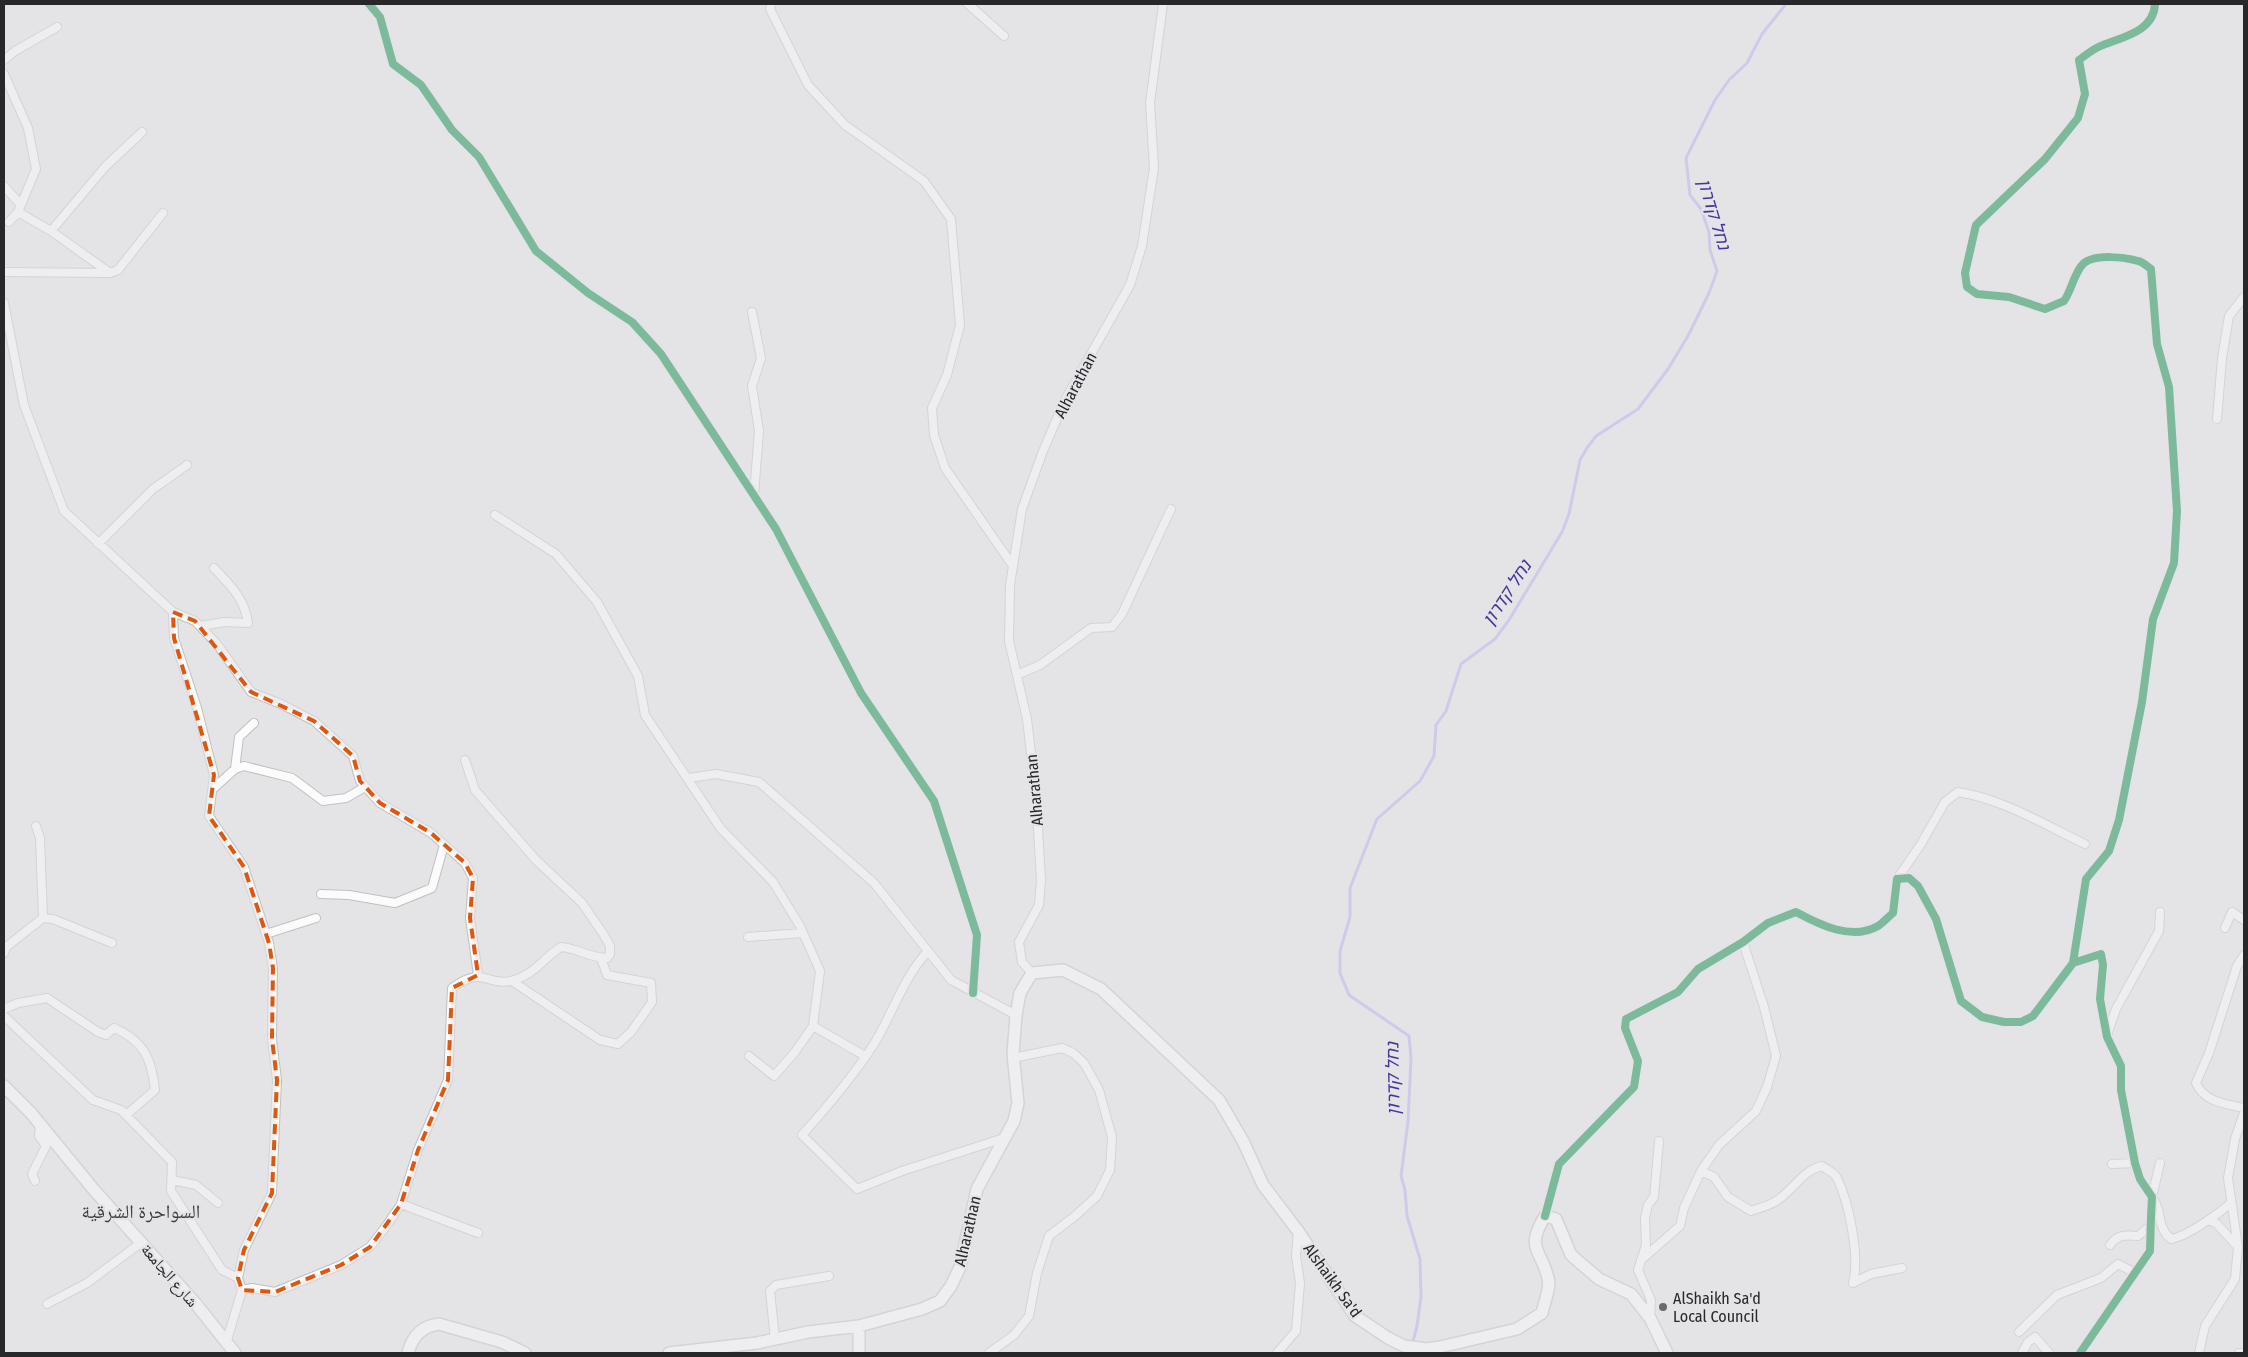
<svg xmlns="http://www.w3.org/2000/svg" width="2248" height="1357" viewBox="0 0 2248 1357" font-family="'Fira Sans Condensed','Noto Naskh Arabic','Noto Sans Hebrew',sans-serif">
<rect width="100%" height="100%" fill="#e4e4e7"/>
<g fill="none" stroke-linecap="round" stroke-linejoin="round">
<path stroke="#b3aeed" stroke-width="3" d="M1410,1353l7,-27 4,-29 -1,-38 -13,-43 -2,-26 -4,-14 7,-54 3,-64 -2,-22 -60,-41 -9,-22v-22l10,-34v-29l27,-69 43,-38 14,-25 2,-31 10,-14 15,-47 34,-25 14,-19 53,-88 7,-18 11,-54 7,-12 9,-12 42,-27 30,-40 20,-33 21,-43 8,-22 -7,-21 -1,-18 -8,-23 -11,-14 -4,-37 29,-58 14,-20 18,-17 15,-29 24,-30"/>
<g stroke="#c0c0c2" stroke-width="10">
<path id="street" d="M369,4l11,13 13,47 28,21 31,45 27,27 57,94 52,42 44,29 29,32 115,175 85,164 73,108 43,134 -4,58
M771,4l-1,5 38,76 37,40 79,56 27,38 9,106 -13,50 -15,33 2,27 11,33 68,98
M968,4l36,32
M4,60l11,-9 42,-24
M4,74l24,54 8,41 -18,43 -9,10
M4,186l16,18
M18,212l33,19 59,42
M51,231l54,-64 37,-35
M4,272l106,1 8,-3 45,-57
M4,303l20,102 40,106 109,101 22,9 22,23 34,48 30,12 33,17 39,35 7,25 20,22 51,30 34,30 8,15 -3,40 8,57
M752,312l9,46 -9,28 7,45 -5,64
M2217,419l5,-61 7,-42 15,-19
M495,515l61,39 41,48 41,74 7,39 76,114 52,53 27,44 20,45 -7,55 52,30
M98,544l55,-55 34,-24
M173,612l1,26 23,70 17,67 -5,41 35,51 25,76 4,25 -1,71 5,41 -5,113 -28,57 -6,28 4,12
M200,626l25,-4 23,1c-3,-24 -18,-38 -34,-55
M1019,674l21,-9 51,-37 21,-1 10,-13 49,-105
M235,769l4,-32 15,-14
M689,778l27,-4 43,8 115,101 77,97 65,35
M214,788l21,-19 9,-3 48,12 31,23 23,-3 19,-11
M36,826l4,12 3,80
M1897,879l24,-35 24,-42 13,-10c45,7 87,33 127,52
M321,894l28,1 46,8 37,-15 12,-43
M2225,928l7,-16 12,8
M266,934l50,-16
M748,937l55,-4
M928,951c-25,27 -35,62 -54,93 -21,33 -46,62 -72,91l55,54 45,-18 102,-33
M4,953l2,-6 37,-29 10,1 59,24
M2244,955l-7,11 -28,87 -13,30c8,19 30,21 48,25
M2073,963l13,-84 23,-28 10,-31 23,-118 11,-83 21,-56 3,-52 -8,-124 -12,-43 -6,-75c-4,-3 -8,-7 -13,-8 -14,-4 -42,-7 -54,2 -10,9 -12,27 -20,38l-19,8 -36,-12 -32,-3 -10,-7 -2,-14 11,-48 69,-66 33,-41 7,-24 -6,-34c7,-5 15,-12 24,-15 20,-8 51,-14 52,-41
M1032,973l-10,-11 -3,-20 20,-37 2,-25 -5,-84 -9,-77 -18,-78 1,-56 12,-76 21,-58 22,-51 65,-115 12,-39 12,-78 -4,-65 13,-99
M512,981l88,59 18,4 13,-12 21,-30 -1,-19 -44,-8 -6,-17
M4,1009l14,-6 29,-5 51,34 8,3 8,-7c29,12 38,31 41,62l-29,25
M4,1016l89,84 28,10 51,52 -1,29 51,79 16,8
M2107,1035l9,-26 43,-78 1,-19
M749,1056l25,20 21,-24 18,-26
M2160,1163l-8,34c11,13 4,30 19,42 17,-3 47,-25 60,-36
M2112,1164l23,-1
M1701,1171l13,6 14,20 23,14c12,-4 24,-7 33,-16 13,-11 21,-25 38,-29 5,4 13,7 15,12 12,24 23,79 16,105l18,-9 31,-6
M172,1180l24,5 22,18
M35,1181l-3,-7 14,-28 -7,-10 1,-13
M401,1204l77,29
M1545,1216l14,-52 75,-77 4,-26 -13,-33 1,-9 52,-27 20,-23 45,-27 25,-19 28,-11c24,13 56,29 82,14 5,-3 10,-9 15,-13l4,-34 12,-1 9,8 18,33 25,82 21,16 22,5h17l12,-6 40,-53 28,-9 2,11 -3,34 7,38 14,29v24l14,73 5,16 12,18 -1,20 -1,34 -70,102
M2210,1221l6,2 21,23
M2110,1245c8,-11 15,-10 28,-9l13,-11
M1641,1260l39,-34 4,-18 17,-37 18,-26 37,-34 11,-24 9,-31 -12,-49 -21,-65
M47,1304l40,-21 55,-41
M1650,1318l1,-18 -13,-30 8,-25 -1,-27 3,-13 6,-8 5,-56
M2019,1332l38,-37 44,-17 17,-14 17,9
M775,1339l-5,-48 6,-6 53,-9
M227,1340l15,-50 10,-2 23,4 66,-27 29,-18 17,-22 14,-21 17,-54 30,-70 4,-92c34,-25 35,2 65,-9 17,-5 29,-23 44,-32 16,1 29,11 46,11l3,-4v-8l-6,-11 -22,-32 -46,-43 -61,-70 -10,-30
M989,1353l25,-18 15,-19 8,-43 12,-37 26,-20 22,-20 13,-26 2,-33 -13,-47 -15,-27 -11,-10 -11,-5 -49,10
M1277,1353l19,-22 4,-48 -4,-27 2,-25
M2022,1353l6,-11 7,-5 14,16
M2199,1353l6,-27 30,-47 3,-32 -10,-69 7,-39 9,-26
M2239,1353h5"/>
</g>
<g stroke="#c0c0c2" stroke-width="14">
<path id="secondary" d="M4,1086l27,27 63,77 102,114 39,49
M408,1353c4,-16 14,-27 31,-29l63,18 23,11
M669,1353l88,-10 51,-11 51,-6 63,-17 18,-8 11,-15 9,-19 17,-78 37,-68 4,-18 -5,-49 3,-39 4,-22 12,-20 31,-3 38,19 118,111 24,41 20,44 35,46 57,85 33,22 16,8 23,3 13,-2 77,-18 25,-16c2,-10 9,-26 6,-35 -7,-29 -23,-29 -3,-62l11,3 15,36 28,24 32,15 19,24 17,35
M859,1353v-27"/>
</g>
<use href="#street" stroke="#fbfbfb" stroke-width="8"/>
<use href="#secondary" stroke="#fbfbfb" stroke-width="11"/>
<g stroke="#e3e3e8" stroke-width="11">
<path id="cycleway" d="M369,4l11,13 13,47 28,21 31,45 27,27 57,94 52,42 44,29 29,32 115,175 85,164 73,108 43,134 -4,58
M2073,963l13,-84 23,-28 10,-31 23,-118 11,-83 21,-56 3,-52 -8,-124 -12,-43 -6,-75c-4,-3 -8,-7 -13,-8 -14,-4 -42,-7 -54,2 -10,9 -12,27 -20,38l-19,8 -36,-12 -32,-3 -10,-7 -2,-14 11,-48 69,-66 33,-41 7,-24 -6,-34c7,-5 15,-12 24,-15 20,-8 51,-14 52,-41
M1545,1216l14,-52 75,-77 4,-26 -13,-33 1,-9 52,-27 20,-23 45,-27 25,-19 28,-11c24,13 56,29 82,14 5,-3 10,-9 15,-13l4,-34 12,-1 9,8 18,33 25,82 21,16 22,5h17l12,-6 40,-53 28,-9 2,11 -3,34 7,38 14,29v24l14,73 5,16 12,18 -1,20 -1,34 -70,102"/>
</g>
<use href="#cycleway" stroke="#00873e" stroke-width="8"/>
</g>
<path d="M0 0H2248V1357H0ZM173,612l22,9 56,71 63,29 39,35 7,25 20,22 51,30 34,30 8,15 -3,40 8,57 -26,13 -4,92 -30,70 -17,54 -31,43 -29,18 -66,27 -33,-2 -4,-12 6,-28 28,-57 5,-113 -5,-41 1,-71 -4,-25 -25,-76 -35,-51 5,-41 -40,-137z" fill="#e4e4e7" fill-opacity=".55" fill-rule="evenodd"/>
<path fill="none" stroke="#de570e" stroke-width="4" stroke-dasharray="10 6" stroke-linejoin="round" d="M173,612l22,9 56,71 63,29 39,35 7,25 20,22 51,30 34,30 8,15 -3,40 8,57 -26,13 -4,92 -30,70 -17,54 -31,43 -29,18 -66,27 -33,-2 -4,-12 6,-28 28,-57 5,-113 -5,-41 1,-71 -4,-25 -25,-76 -35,-51 5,-41 -40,-137z"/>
<circle fill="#6a6a6c" stroke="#e3e3e8" stroke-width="2" cx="1663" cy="1307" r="5"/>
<g text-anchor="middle" stroke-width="4.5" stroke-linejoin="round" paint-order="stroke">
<g font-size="16" fill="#28282a" stroke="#e3e3e8">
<text transform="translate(1075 385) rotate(-62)" y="6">Alharathan</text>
<text transform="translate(1034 790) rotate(-95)" y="6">Alharathan</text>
<text transform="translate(967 1231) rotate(-77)" y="6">Alharathan</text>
<text transform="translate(170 1275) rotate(49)" y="6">شارع الجامعة</text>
<text transform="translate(1333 1280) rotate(54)" y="6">Alshaikh Sa'd</text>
</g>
<g font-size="16" fill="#28282a" stroke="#e3e3e8" text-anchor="start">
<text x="1673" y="1304">AlShaikh Sa'd<tspan x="1673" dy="18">Local Council</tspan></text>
</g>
<g font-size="18" font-style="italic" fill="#49359a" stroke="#e3e3e8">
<text transform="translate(1714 214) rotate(73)" y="6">נחל קדרון</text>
<text transform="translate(1507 593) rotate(-57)" y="6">נחל קדרון</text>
<text transform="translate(1393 1079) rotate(-91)" y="6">נחל קדרון</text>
</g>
<g font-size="19" fill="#3c3c40" stroke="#e3e3e8">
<text x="141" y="1218">السواحرة الشرقية</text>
</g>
</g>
<rect width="2248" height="1357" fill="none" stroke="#28282a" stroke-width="10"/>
</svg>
